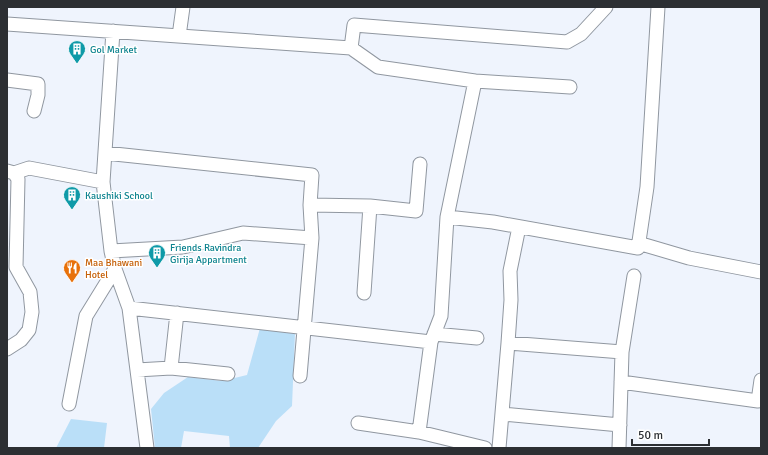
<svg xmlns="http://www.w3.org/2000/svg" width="768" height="455" viewBox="0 0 768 455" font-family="Signika,sans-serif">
<rect width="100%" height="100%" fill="#eff4fd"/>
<path fill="#badff8" d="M260,328l35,5 -3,73 -16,15 -18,27h-28l-1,-12 -45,-5 -3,17h-26l-4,-39 13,-16 24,-16 34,4 25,-6z
M71,419l36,4 -3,25h-48z"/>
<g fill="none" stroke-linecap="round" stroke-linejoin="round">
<g stroke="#9097a0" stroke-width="15">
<path id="minor" d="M7,24l344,24 27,19 97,14 -28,136
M113,31l-10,151 8,69 4,18 14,39 18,140
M179,36l4,-29
M351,48l3,-23 213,17 14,-8 25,-27
M7,80l31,4v11l-4,16
M475,81l95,6
M105,153l207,22 -2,30 2,33 -12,138
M7,171l7,2 4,6 -2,88 14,25 2,20 -3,18 -8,10 -14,9
M14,173l15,-5 74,14
M310,205l60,1 46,5 4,-47
M638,243l51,15 72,14
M111,251l72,-4 60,-14 69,5
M364,293l6,-87
M129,308l302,34 10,-26 6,-99 46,5 145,26 9,-61 11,-180
M434,334l43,4
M508,343l114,9
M171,368l6,-55
M137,370l34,-2 57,6
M621,382l137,19 3,-21
M69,404l17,-88 29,-47
M503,414l117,11
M358,423l61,9 12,-90
M419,432l66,16
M499,448l9,-105 3,-43 -1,-29 9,-44
M619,448l3,-96 12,-76"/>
</g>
<use href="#minor" stroke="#fff" stroke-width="13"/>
</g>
<defs>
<g id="building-pin" transform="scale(0.9)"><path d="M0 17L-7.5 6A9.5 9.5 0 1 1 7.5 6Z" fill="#0f9aa8" stroke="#fff"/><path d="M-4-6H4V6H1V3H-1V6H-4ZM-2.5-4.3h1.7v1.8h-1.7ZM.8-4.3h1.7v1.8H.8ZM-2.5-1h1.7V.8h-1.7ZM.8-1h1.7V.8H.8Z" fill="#fff"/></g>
<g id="restaurant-pin" transform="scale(0.9)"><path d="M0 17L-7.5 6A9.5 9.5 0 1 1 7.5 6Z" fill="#e8710a" stroke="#fff"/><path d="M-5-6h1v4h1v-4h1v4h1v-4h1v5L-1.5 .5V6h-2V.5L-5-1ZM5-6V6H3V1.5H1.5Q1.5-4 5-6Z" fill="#fff"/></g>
</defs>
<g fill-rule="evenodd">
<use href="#building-pin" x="77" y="49"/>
<use href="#building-pin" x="72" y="195"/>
<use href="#building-pin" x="157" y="253"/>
<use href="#restaurant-pin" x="72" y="268"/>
</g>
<g text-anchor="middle" stroke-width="3" stroke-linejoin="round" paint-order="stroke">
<g font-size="10" fill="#0d838f" stroke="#fff" text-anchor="start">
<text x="90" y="53">Gol Market</text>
<text x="85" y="199">Kaushiki School</text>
<text x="170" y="251">Friends Ravindra<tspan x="170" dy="12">Girija Appartment</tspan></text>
</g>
<g font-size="10" fill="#c56008" stroke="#fff" text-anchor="start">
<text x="85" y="266">Maa Bhawani<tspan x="85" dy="12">Hotel</tspan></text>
</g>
</g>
<rect width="768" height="455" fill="none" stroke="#2c2f33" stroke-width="16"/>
<path d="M632 439v6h77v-6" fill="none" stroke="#2c2f33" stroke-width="2"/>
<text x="638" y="439" font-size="12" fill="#2c2f33" stroke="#ffffff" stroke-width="3" paint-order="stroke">50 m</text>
</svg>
